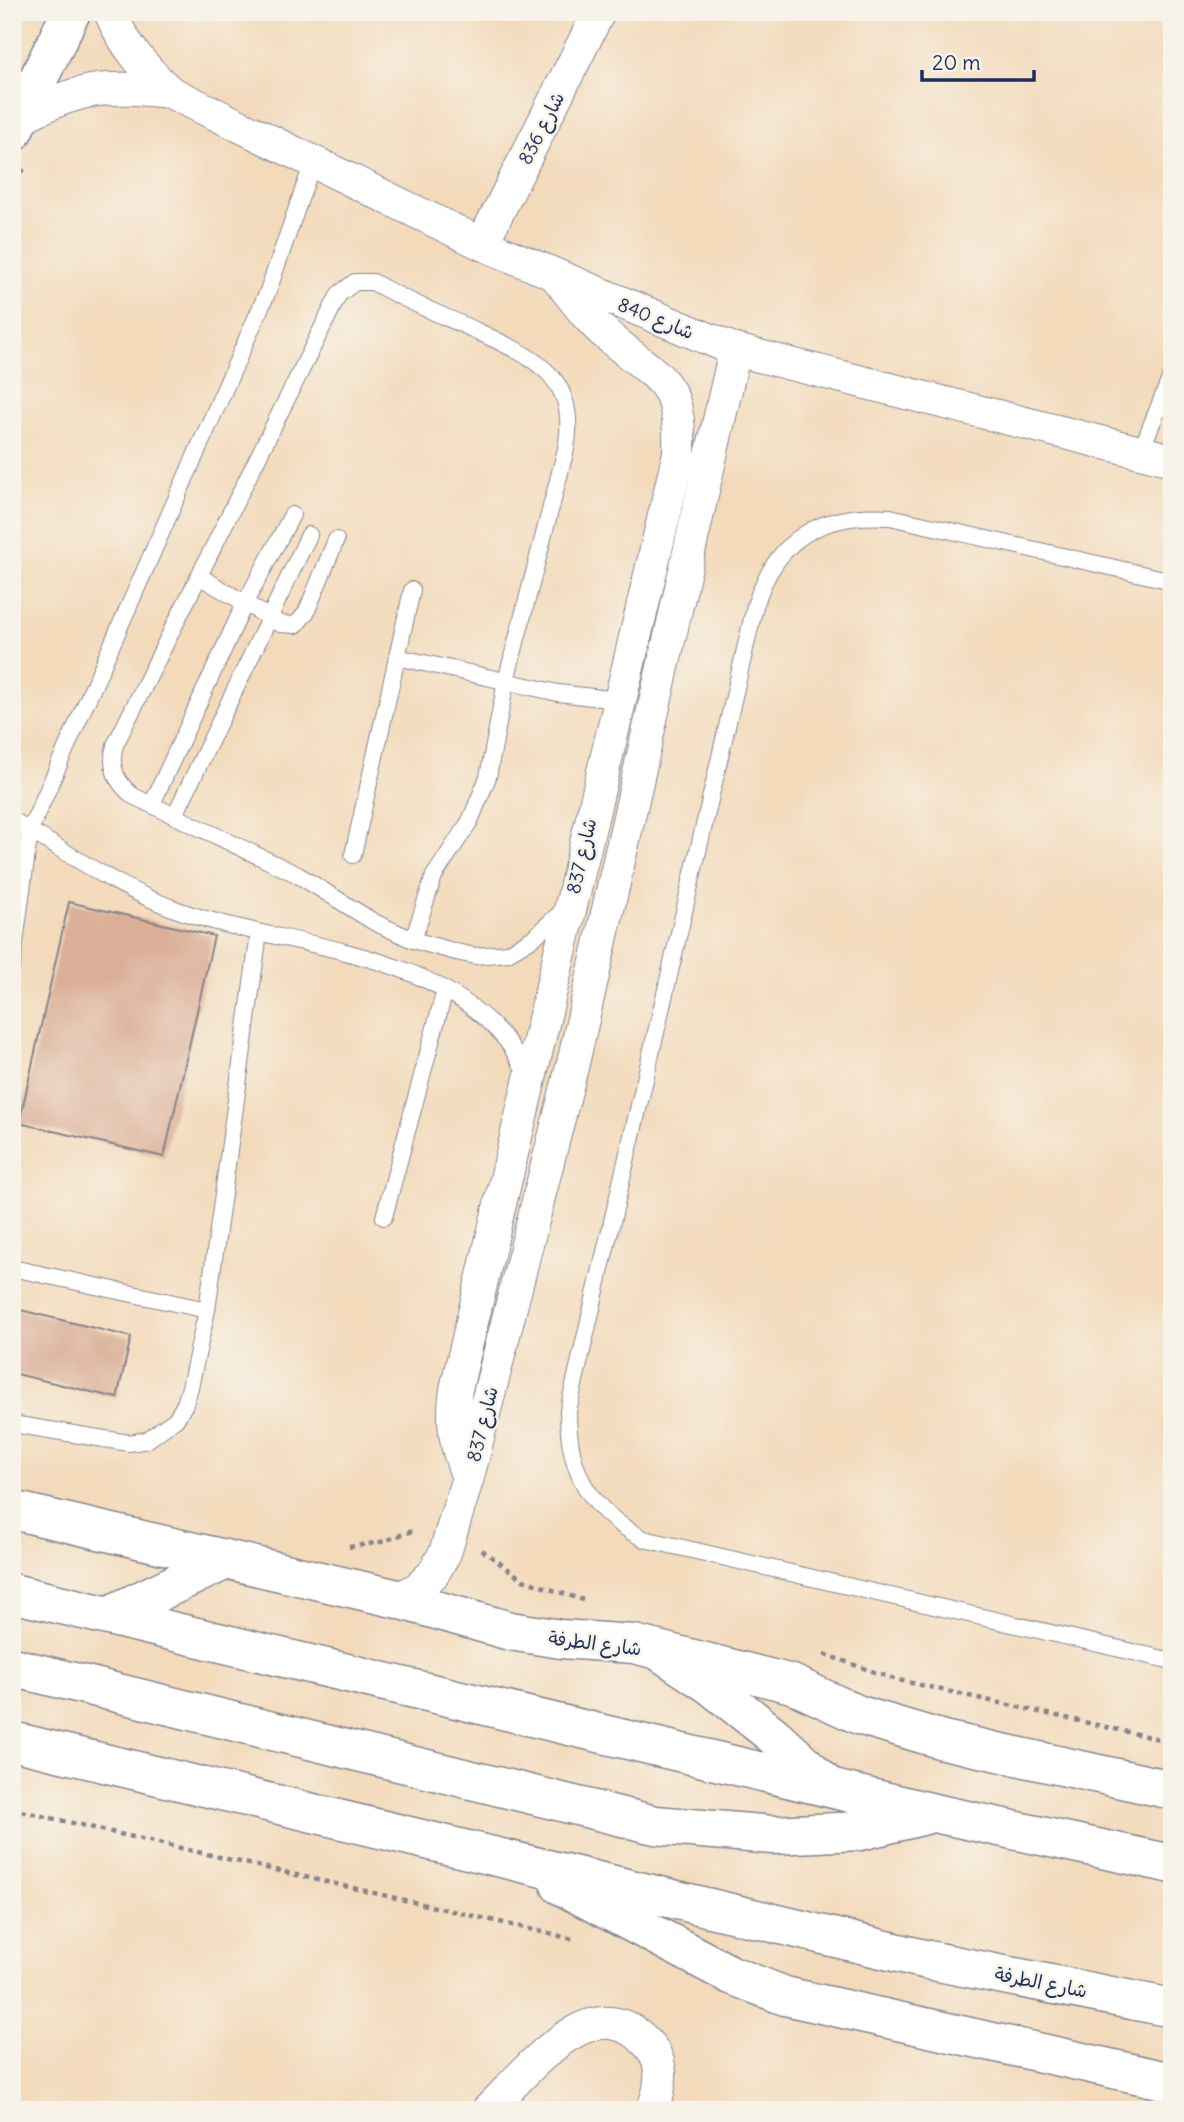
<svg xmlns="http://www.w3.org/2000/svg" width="1184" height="2122" viewBox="0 0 1184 2122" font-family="Delius,'Playpen Sans Arabic',sans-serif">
<rect width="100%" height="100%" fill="#f7f3e8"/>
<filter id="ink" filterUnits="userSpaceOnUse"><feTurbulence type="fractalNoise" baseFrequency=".0143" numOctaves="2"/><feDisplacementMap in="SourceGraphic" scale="14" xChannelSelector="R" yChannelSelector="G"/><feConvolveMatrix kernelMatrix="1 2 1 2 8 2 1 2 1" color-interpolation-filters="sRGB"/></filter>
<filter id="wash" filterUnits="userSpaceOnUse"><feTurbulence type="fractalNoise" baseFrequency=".00686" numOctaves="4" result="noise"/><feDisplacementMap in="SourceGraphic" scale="28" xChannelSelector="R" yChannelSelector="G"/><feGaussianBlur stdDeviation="1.57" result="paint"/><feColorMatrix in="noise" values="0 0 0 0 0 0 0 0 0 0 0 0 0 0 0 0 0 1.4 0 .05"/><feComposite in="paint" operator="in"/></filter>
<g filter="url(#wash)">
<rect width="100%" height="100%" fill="#f3dabb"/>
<g id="blocks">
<path fill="#dbaf97" d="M69,902l145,34 -50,221 -145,-34z
M12,1308l119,29 -14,61 -105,-25z"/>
</g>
</g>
<g filter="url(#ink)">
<use href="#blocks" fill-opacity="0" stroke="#87848c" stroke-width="2"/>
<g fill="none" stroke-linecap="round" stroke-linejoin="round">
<g stroke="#87848c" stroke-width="18">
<path id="lane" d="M1140,453l32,-79
M199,576l81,48 16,1 10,-12 30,-73
M1172,581l-282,-64c-70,-5 -114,22 -135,89l-187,805c0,61 21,99 76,128l528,122
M397,657l161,36 60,7
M152,804l92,-199 48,-90
M175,815l134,-280
M12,820c54,31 105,68 163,89 108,40 252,35 331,131 9,11 15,25 22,36
M353,855l59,-265
M413,940l21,-64 36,-55 18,-44 18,-96 60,-232c13,-71 -29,-90 -85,-116 -36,-17 -74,-31 -108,-51h-18l-16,12 -224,451c-6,22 1,37 18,51l165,79 76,47 39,18 43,12 19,4 33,-3 25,-15 33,-30
M12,965l18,-135 238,-539 45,-129
M384,1217l61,-227
M12,1268l195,42
M12,1424l117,19 18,-3 29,-21 9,-15 5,-17 17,-77 52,-377"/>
</g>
<g stroke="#87848c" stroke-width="34">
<path id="street" d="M110,12c14,33 34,56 60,80l312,152 253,106 437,110
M20,118c61,-31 82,-33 150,-26
M482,244l117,-232
M468,1477c-13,-30 -17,-56 -12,-88l223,-936c3,-75 -21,-73 -71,-117 -20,-16 -34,-37 -50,-57
M398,1599l19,-10 16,-15 12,-21 23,-76 106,-418 161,-709
M488,2110c39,-38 105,-128 160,-66 17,19 14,44 4,66"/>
</g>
<g stroke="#87848c" stroke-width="41">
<path id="secondary" d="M12,133l59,-121
M12,1510l386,89 112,32 51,8 73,5 158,40 67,31 84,25 229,50"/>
</g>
<g stroke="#87848c" stroke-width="41">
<path id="primary" d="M12,1593l922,220 238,51
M108,1616l118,-56
M662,1653l48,32 64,51 55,51
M12,1667l643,158 118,10 87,-4 65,-16
M12,1741l916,219 244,48
M560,1885l171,90 54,21 387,86"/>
</g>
<path stroke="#87848c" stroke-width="4.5" stroke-dasharray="5 5" stroke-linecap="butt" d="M12,189l12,-20
M349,1547l32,-5 34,-12
M482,1550l41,30 60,20
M824,1654l70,25 278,63
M12,1809l565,131"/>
<use href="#lane" stroke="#fff" stroke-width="16"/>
<use href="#street" stroke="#fff" stroke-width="32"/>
<use href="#secondary" stroke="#fff" stroke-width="38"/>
<use href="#primary" stroke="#fff" stroke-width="38"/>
</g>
</g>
<g text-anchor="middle" stroke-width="5" stroke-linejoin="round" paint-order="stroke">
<g font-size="19" fill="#1b2f5e" stroke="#f7f3e8">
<text transform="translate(541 128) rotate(-63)" y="7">شارع 836</text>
<text transform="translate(656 318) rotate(22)" y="7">شارع 840</text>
<text transform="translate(581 856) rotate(-77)" y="7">شارع 837</text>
<text transform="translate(482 1424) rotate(-76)" y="7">شارع 837</text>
<text transform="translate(595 1643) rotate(7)" y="7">شارع الطرفة</text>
<text transform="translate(1041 1982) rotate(11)" y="7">شارع الطرفة</text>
</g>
</g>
<rect width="1184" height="2122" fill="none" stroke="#f7f3e8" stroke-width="42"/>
<path d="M922 70v10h112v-10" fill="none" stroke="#1b2f5e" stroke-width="3.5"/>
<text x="932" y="70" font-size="21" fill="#1b2f5e" stroke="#f7f3e8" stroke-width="5" paint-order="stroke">20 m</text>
</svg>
